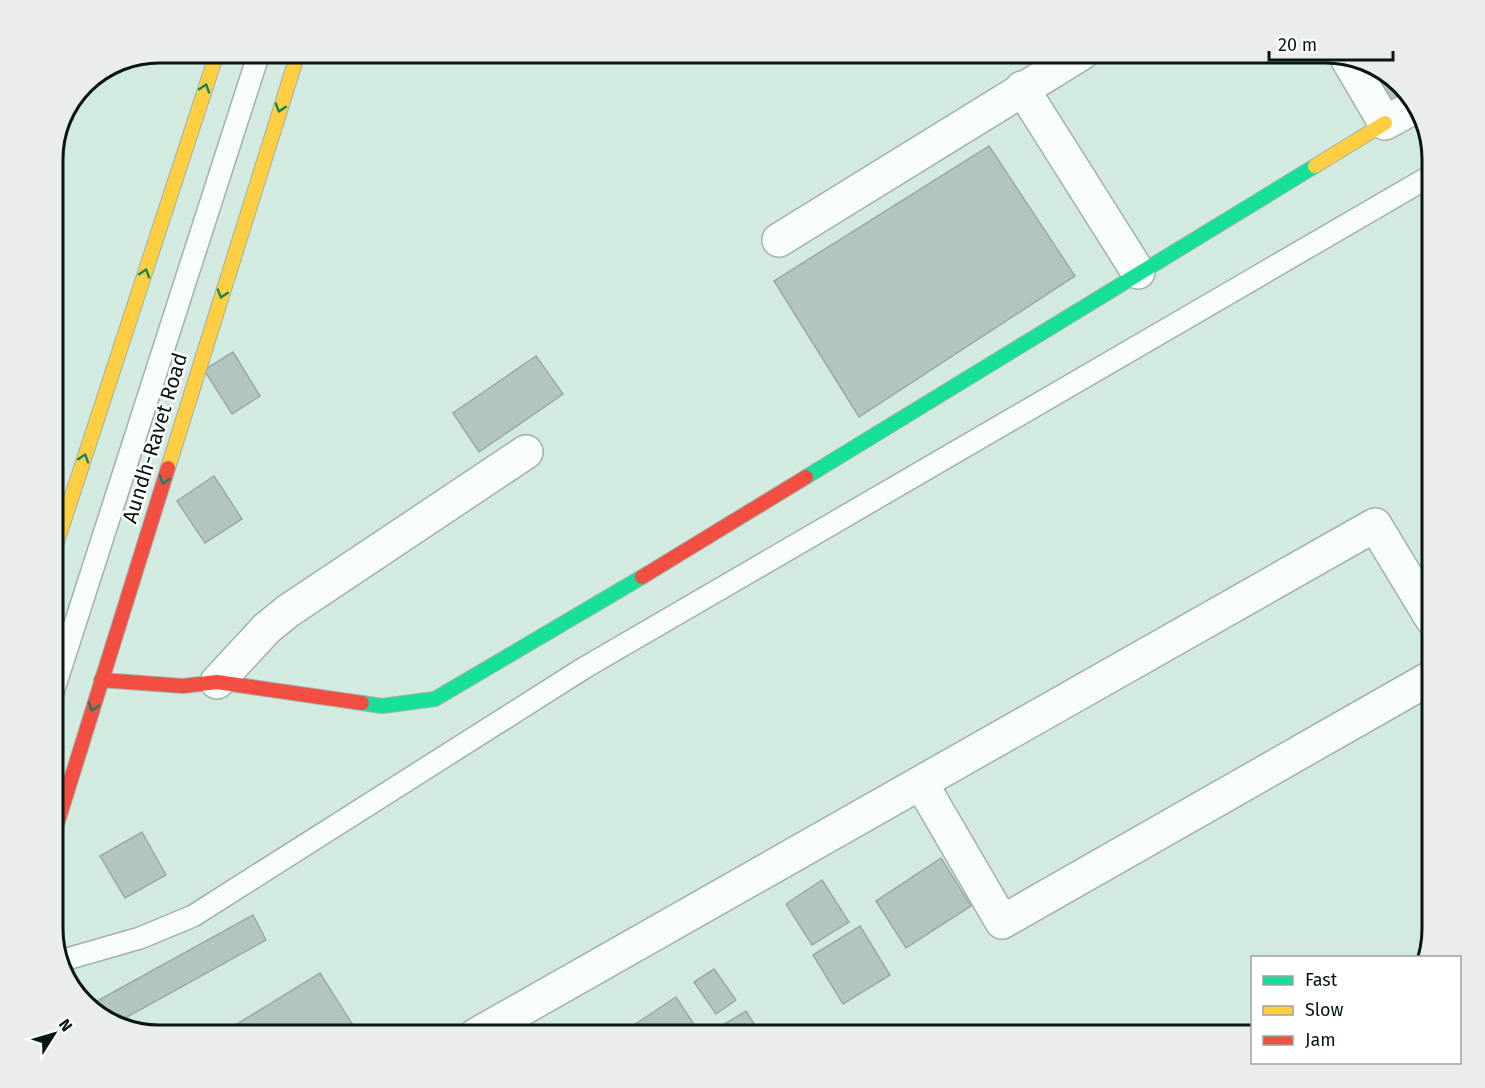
<svg xmlns="http://www.w3.org/2000/svg" width="1485" height="1088" viewBox="0 0 1485 1088" font-family="'Fira Sans',sans-serif">
<rect width="100%" height="100%" fill="#d2eadf"/>
<path fill="#b3c6bd" stroke="#99aca3" stroke-width="1.5" d="M1366,66l24,8 21,25 -20,11z
M989,146l86,130 -216,141 -85,-136z
M233,352l27,44 -28,18 -28,-44z
M536,356l27,38 -84,58 -26,-39z
M214,476l28,43 -37,24 -28,-42z
M142,832l24,43 -41,23 -25,-42z
M941,858l30,48 -65,42 -30,-47z
M822,880l27,42 -37,23 -26,-41z
M253,915l13,25 -148,82 -23,-8 -7,-8z
M860,926l30,49 -47,29 -30,-49z
M714,969l22,31 -20,14 -22,-32z
M320,973l39,62h-140z
M676,997l25,38h-60l-7,-10z
M746,1011l15,24h-45l-3,-4z"/>
<g fill="none" stroke-linecap="round" stroke-linejoin="round">
<g stroke="#a0b2aa" stroke-width="24">
<path id="lane" d="M53,692l206,-639
M60,961l80,-23 53,-22 391,-248 848,-493"/>
</g>
<g stroke="#a0b2aa" stroke-width="36">
<path id="street" d="M1348,60l37,63 31,-17
M1022,88l116,184
M779,240l303,-187
M217,682l50,-54 21,-17 238,-159
M921,783l81,139 430,-245
M476,1035l899,-510 57,94"/>
</g>
<g stroke="#a0b2aa" stroke-width="16">
<path id="fast" d="M806,477l509,-311
M362,703l20,3 53,-7 207,-122"/>
</g>
<g stroke="#a0b2aa" stroke-width="16">
<path id="slow" d="M1315,166l70,-43
M168,468l130,-415
M53,554l164,-501"/>
</g>
<g stroke="#a0b2aa" stroke-width="16">
<path id="jam" d="M642,577l164,-100
M101,680l82,6 34,-4 145,21
M53,837l115,-369"/>
</g>
<use href="#lane" stroke="#f8fcfa" stroke-width="21"/>
<use href="#street" stroke="#f8fcfa" stroke-width="33"/>
<use href="#fast" stroke="#16e098" stroke-width="14"/>
<use href="#slow" stroke="#ffcf43" stroke-width="14"/>
<use href="#jam" stroke="#f24e42" stroke-width="14"/>
</g>
<defs><path id="oneway-chevron" d="M-2-3.5L2.5 0L-2 3.5" fill="none" stroke-width="1.6" stroke-linecap="round" stroke-linejoin="round" transform="scale(1.5)"/></defs>
<g stroke="#0f865b">
<use href="#oneway-chevron" transform="translate(205 88) rotate(-72)"/>
<use href="#oneway-chevron" transform="translate(280 108) rotate(107)"/>
<use href="#oneway-chevron" transform="translate(145 273) rotate(-72)"/>
<use href="#oneway-chevron" transform="translate(222 294) rotate(107)"/>
<use href="#oneway-chevron" transform="translate(84 458) rotate(-72)"/>
<use href="#oneway-chevron" transform="translate(164 480) rotate(107)"/>
<use href="#oneway-chevron" transform="translate(93 707) rotate(107)"/>
</g>
<g text-anchor="middle" stroke-width="5" stroke-linejoin="round" paint-order="stroke">
<g font-size="21" fill="#071710" stroke="#fff">
<text transform="translate(155 438) rotate(-73)" y="7">Aundh-Ravet Road</text>
</g>
</g>
<path d="M0 0H1485V1088H0ZM159 63H1326A96 96 0 0 1 1422 159V929A96 96 0 0 1 1326 1025H159A96 96 0 0 1 63 929V159A96 96 0 0 1 159 63Z" fill="#ebecec" fill-rule="evenodd"/>
<path fill="none" stroke="#071710" stroke-width="3" d="M159 63H1326A96 96 0 0 1 1422 159V929A96 96 0 0 1 1326 1025H159A96 96 0 0 1 63 929V159A96 96 0 0 1 159 63Z"/>
<rect x="1251" y="956" width="210" height="108" fill="#ffffff" stroke="#9ca29f" stroke-width="1.5"/>
<rect x="1263" y="976" width="30" height="9" fill="#16e098" stroke="#9ca29f" stroke-width="1.5"/>
<text x="1305" y="986" font-size="18" fill="#071710">Fast</text>
<rect x="1263" y="1006" width="30" height="9" fill="#ffcf43" stroke="#9ca29f" stroke-width="1.5"/>
<text x="1305" y="1016" font-size="18" fill="#071710">Slow</text>
<rect x="1263" y="1036" width="30" height="9" fill="#f24e42" stroke="#9ca29f" stroke-width="1.5"/>
<text x="1305" y="1046" font-size="18" fill="#071710">Jam</text>
<g transform="translate(54 1034) rotate(53)" stroke="#ffffff" stroke-width="4.5" paint-order="stroke">
<path d="M0-4.5L10 22L0 15L-10 22Z" fill="#071710"/>
<text y="-9" font-size="16" font-weight="bold" text-anchor="middle" fill="#071710">N</text>
</g>
<path d="M1269 51v9h124v-9" fill="none" stroke="#071710" stroke-width="3"/>
<text x="1278" y="51" font-size="18" fill="#071710" stroke="#ffffff" stroke-width="4.5" paint-order="stroke">20 m</text>
</svg>
